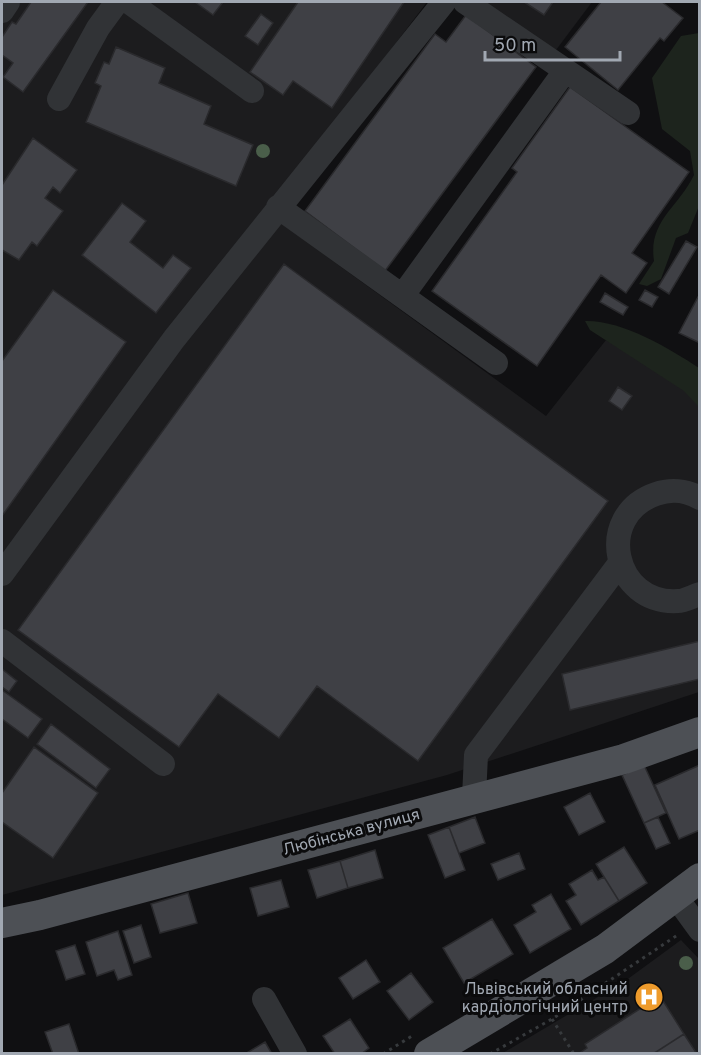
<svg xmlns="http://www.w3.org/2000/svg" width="701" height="1055" viewBox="0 0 701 1055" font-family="Overpass,sans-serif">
<rect width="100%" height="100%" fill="#101012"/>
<path fill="#1c1c1e" d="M2,2h425l-160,211 279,203 60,-76 93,54v298l-252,83 -445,120z
M473,2h119l-36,48z
M681,940l18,19v94l-198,1 124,-73z"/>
<path fill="#1d241d" d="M699,33v173l-11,27 -12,5 -15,41 -14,7 -8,-2 15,-23c-6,-40 24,-53 40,-86l-4,-24 -28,-22 -10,-51 29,-42z
M585,321c37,-1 84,27 114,47v39l-15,-16 -94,-61z"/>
<path fill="#3f4045" stroke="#2a2a2d" stroke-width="1.5" d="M31,2h57l-65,90 -20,-15 10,-14 -11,-8v-18l10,-15 4,2z
M195,2h28l-10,13z
M298,2h106l-72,106 -39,-27 -10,14 -33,-23z
M524,2h29l-9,13z
M601,2h61l21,16 -19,23 -4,-3 -42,52 -53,-43z
M261,14l12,9 -15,22 -13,-9z
M466,15l70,52 -151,204 -80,-60 130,-177 11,8z
M116,47l49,21 -6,15 52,23 -7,18 49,21 -17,41 -150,-64 15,-36 -6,-3 9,-21 5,2z
M570,87l119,85 -57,81 15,10 -21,30 -25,-18 -64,91 -105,-75 85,-119 -5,-4z
M33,138l44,32 -17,23 -7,-6 -8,11 18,13 -26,35 -5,-4 -13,18 -17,-10v-65z
M122,203l24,18 -16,21 33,26 10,-13 18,13 -35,45 -74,-58z
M686,241l11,6 -28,47 -11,-7z
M284,264l324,237 -190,260 -101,-75 -38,52 -61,-44 -39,53 -161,-117z
M53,290l73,52 -124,174v-155z
M645,290l13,7 -6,10 -13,-7z
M605,293l23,14 -5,8 -23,-13z
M698,297l2,1v45l-21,-10z
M618,387l14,9 -10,14 -13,-9z
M700,641v38l-130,31 -8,-36z
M2,669l15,12 -8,11 -7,-5z
M2,690l40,29 -14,19 -26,-19z
M51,724l59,45 -14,19 -59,-44z
M34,747l64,46 -45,65 -51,-36v-29z
M644,765l22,48 -22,10 -22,-48z
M700,765v65l-21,9 -24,-54z
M590,793l15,29 -26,13 -15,-28z
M475,817l10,26 -26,10 -10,-26z
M658,817l12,26 -14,6 -12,-26z
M449,827l16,43 -20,8 -17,-43z
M624,847l23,36 -28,18 -23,-37z
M375,850l8,28 -35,10 -8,-27z
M519,853l6,16 -27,11 -7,-16z
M340,861l8,27 -31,10 -9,-28z
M592,870l6,10 6,-3 15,24 -38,24 -15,-24 10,-6 -7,-11z
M281,880l8,27 -31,9 -8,-28z
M188,893l9,30 -37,10 -9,-29z
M551,894l20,35 -41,24 -16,-28 22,-13 -4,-7z
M492,919l21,35 -49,29 -21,-35z
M141,925l10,32 -17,6 -11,-32z
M118,931l14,44 -14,5 -4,-10 -17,6 -11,-34z
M75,945l10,29 -19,6 -10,-29z
M366,960l14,22 -27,17 -14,-21z
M411,973l22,29 -24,18 -22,-29z
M660,996l24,38 -31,20h-75l9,-6 -2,-4z
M350,1019l19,29 -8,6h-26l-12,-18z
M69,1024l10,30h-26l-8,-22z
M684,1034l13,20h-40l-1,-2z
M265,1042l7,12h-27z"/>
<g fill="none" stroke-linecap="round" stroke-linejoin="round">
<path stroke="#373a3d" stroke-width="3" stroke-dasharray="3 4.5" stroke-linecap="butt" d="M552,1019l22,35
M383,1054l29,-18
M490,1054l62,-35 127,-85"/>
<path stroke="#313336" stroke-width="24" d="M129,2l123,89
M465,2l163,111
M2,11l6,-9
M59,99l39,-71 19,-26
M278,207l218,156
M403,295l162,-224
M700,498c-14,-8 -30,-9 -44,-4 -62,21 -43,111 22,107 7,0 15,-5 22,-7
M2,574l172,-235 270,-337
M2,641l161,123
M474,797l2,-42 144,-192
M676,897l24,33
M264,999l31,55"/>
<path stroke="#4d5055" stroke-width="30" d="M2,923l38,-8 584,-156 76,-27
M429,1054l176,-105 95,-71"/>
</g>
<g fill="#4a5e4a">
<circle cx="263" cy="151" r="7"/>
<circle cx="686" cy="963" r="7"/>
</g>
<defs>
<g id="hospital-disc" transform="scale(1.5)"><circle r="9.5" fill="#ee9b2c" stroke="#0b0b0c"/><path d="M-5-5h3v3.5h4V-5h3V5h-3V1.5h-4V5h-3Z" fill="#fff"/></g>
</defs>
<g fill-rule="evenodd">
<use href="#hospital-disc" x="649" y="997"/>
</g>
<g text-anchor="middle" stroke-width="6" stroke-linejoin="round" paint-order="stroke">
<g font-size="16" fill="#a1a8b2" stroke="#0b0b0c">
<text transform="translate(351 831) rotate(-15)" y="6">Любінська вулиця</text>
</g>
<g font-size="16" fill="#a1a8b2" stroke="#0b0b0c" text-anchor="end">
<text x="628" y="994">Львівський обласний<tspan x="628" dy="18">кардіологічний центр</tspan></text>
</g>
</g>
<rect width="701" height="1055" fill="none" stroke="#a1a8b2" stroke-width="6"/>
<path d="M485 51v9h135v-9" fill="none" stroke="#a1a8b2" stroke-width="3"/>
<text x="494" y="51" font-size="18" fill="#a1a8b2" stroke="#0b0b0c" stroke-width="4.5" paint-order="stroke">50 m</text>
</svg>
